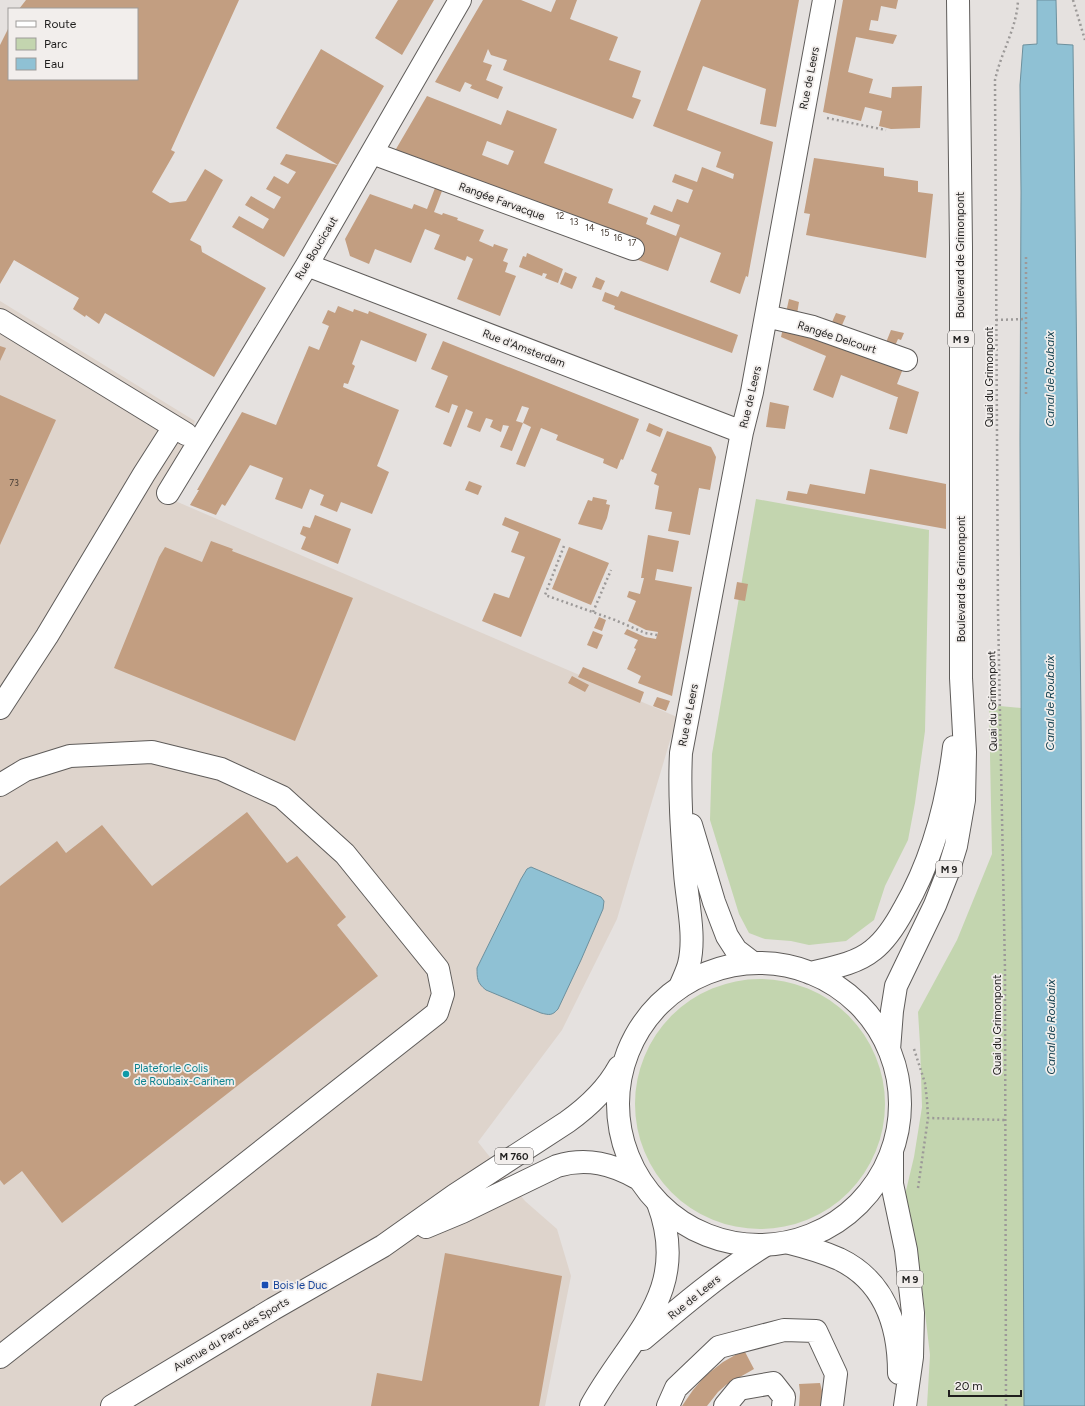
<svg xmlns="http://www.w3.org/2000/svg" width="1085" height="1406" viewBox="0 0 1085 1406" font-family="Figtree,sans-serif">
<rect width="100%" height="100%" fill="#e5e1df"/>
<path fill="#ded4cc" d="M0,301l195,120 -22,79 504,217 -60,202 -55,111 -84,112 47,59 32,28 14,47 -26,130h-545z"/>
<path fill="#c3d5af" d="M756,499l173,31 -4,201 -10,72 -7,37 -23,46 -11,34 -28,21 -37,4 -18,-4 -26,-2 -16,-6 -10,-19 -29,-94 2,-66z
M989,705l32,3 3,698h-97l3,-51 -8,-68 -18,-88 10,-42 8,-50 -2,-63 -2,-32 39,-72 35,-86z
M635 1104a125 125 0 1 1 250 0a125 125 0 1 1-250 0Z"/>
<path fill="#8fc1d4" stroke="#6d909d" d="M1037,0h19l1,44 16,1 8,671 4,690h-61l-4,-967 1,-247 -1,-107 3,-40 14,-1z
M531,867l70,30 3,4 -1,8 -22,51 -23,49c-6,7 -9,6 -17,4l-55,-23c-9,-7 -9,-12 -9,-22l44,-89 6,-10z"/>
<path fill="#c29e81" fill-rule="evenodd" d="M26,0h213l-68,150 4,2 -23,40 18,11 16,-2 19,-32 18,11 -33,60 11,6 1,6 64,36 -52,89 -109,-64 -6,11 -13,-9 -1,2 -12,-8 6,-11 -65,-38 -14,24v-239l9,-18v52h128v-70h-118z
M398,0h36l-32,55 -27,-17z
M483,0h38l30,12 5,-12h21l-7,19 48,18 -9,23 32,11 -9,26 9,3 -8,19 -130,-49 4,-10 -16,-5 -3,-6 -5,13 9,3 -6,15 17,7 -5,12 -28,-11 2,-3 -7,-3 -5,10 -25,-10z
M701,0h98l-23,127 -16,-3 6,-35 -63,-23 -16,44 86,32 -25,135 -2,-1 -6,18 -30,-12 11,-29 -41,-16 -12,34 -35,-13 -234,-103 -3,-6 31,-53 74,29 6,-15 50,19 -13,34 69,26 -5,14 40,15 -2,6 30,12 4,-11 -30,-11 4,-9 18,7 5,-13 11,4 5,-13 -21,-8 3,-8 22,8 5,-15 31,12 1,-5 -18,-7 5,-15 -68,-26zM487,141l27,10 -6,14 -26,-10z
M843,0h55l-2,9 -15,-3 -3,15 -7,-1 -2,10 28,5 -4,9 -37,-7 -8,35 25,7 -4,14 22,5 1,-11 30,-1 -2,42 -29,1 -12,-3 3,-15 -17,-4 -4,14 -38,-9z
M321,49l63,37 -100,171 -52,-30 7,-11 24,13 6,-10 -24,-14 6,-9 23,13 7,-12 -15,-8 8,-13 14,8 8,-12 -16,-8 6,-10 52,11 -62,-37z
M814,158l70,10v8l34,5v11l15,2 -7,64 -120,-23 4,-21 -6,-1z
M435,188l7,3 -8,21 8,3 1,-2 15,5 -1,2 27,10 -5,11 14,6 1,-3 14,5 -5,12 5,2 -3,9 11,4 -16,40 -43,-17 16,-40 -6,-3 -2,5 -31,-12 6,-14 -15,-6 -14,34 -36,-14 -6,15 -19,-8 -5,-17 25,-45 42,15 2,-5 13,5z
M527,253l36,16 -5,14 -13,-5 2,-4 -4,-1 -1,3 -23,-9 4,-11 3,1z
M565,272l12,5 -5,12 -12,-5z
M596,277l9,4 -4,9 -9,-3z
M621,291l117,44 -6,18 -118,-44 1,-3 -13,-5 3,-9 13,5z
M789,299l10,3 -3,18 -11,-3z
M338,306l15,6 1,-3 14,5 1,-3 58,23 -11,28 -55,-22 -9,24 3,2 -7,18 -4,-1 -1,4 56,23 -22,56 12,6 -17,42 -31,-12 -4,10 -17,-7 4,-10 -14,-6 -8,20 -27,-10 8,-21 -33,-13 -25,41 -3,-2 -6,11 -26,-10 9,-15h-2l45,-78 34,13 33,-79 10,4 10,-24 -7,-3 6,-13 7,3z
M836,313l10,3 -7,16 -10,-3z
M784,323l120,43 -7,18 22,8 -12,42 -18,-5 9,-32h-1l-56,-22 -8,23 -20,-8 13,-34 -45,-19z
M891,330l13,3 -3,7 -3,-1 -4,9 -9,-3z
M443,341l196,78 -16,41 -2,-1 -4,10 -14,-6 1,-4 -48,-19 2,-5 -17,-7 -16,39 -9,-3 15,-37 -8,-4 6,-15 -7,-2 -6,15 7,2 -11,28 -12,-4 9,-21 -6,-1 -2,7 -11,-5 3,-7 -7,-2 -6,14 -13,-5 6,-15 -7,-3 -15,38 -8,-3 15,-38 -6,-2 -3,9 -14,-6 13,-31 -17,-7z
M0,346l6,2 -6,13z
M0,395l56,25 -56,125z
M770,402l19,4 -4,23 -19,-2z
M649,423l14,6 -3,8 -14,-6z
M667,431l44,16 5,10 -6,33 -11,-2 -9,47 -22,-4 4,-19 -17,-3 4,-23 -5,-2 3,-10 -6,-3z
M870,469l76,15v45l-160,-29 2,-9 19,3 3,-10 55,10z
M469,481l13,5 -4,9 -13,-5z
M593,497l14,3 -1,4 4,1 -3,13 -5,12 -24,-6 10,-24 4,1z
M315,515l36,14 -13,35 -37,-15 5,-12 -6,-3 3,-8 7,2z
M505,517l56,22 -40,98 -39,-16 12,-28 15,5 16,-41 -14,-5 8,-20 -17,-7z
M648,535l31,6 -6,31 -16,-3 -2,11 37,7 -20,109 -34,-13 3,-7 -14,-7 9,-20 -2,-1 4,-8 -14,-6 3,-5 18,8 11,2 2,-7 -12,-2 -18,-9 8,-20 -9,-4 2,-6 11,3 4,-16h-3z
M211,541l22,8 -1,2 121,47 -58,143 -181,-73 45,-111 6,-10 37,15z
M569,547l40,16 -18,42 -39,-16z
M737,582l11,2 -3,17 -11,-2z
M599,617l7,3 -4,11 -8,-3z
M593,631l10,4 -6,14 -10,-4z
M583,667l61,25 -4,11 -62,-26z
M572,676l17,9 -4,7 -17,-9z
M657,697l13,4 -4,10 -13,-5z
M247,812l40,51 10,-7 49,61 -9,8 41,51 -316,247 -40,-52 -18,14 -4,-5v-294l57,-45 9,12 36,-28 50,61z
M445,1253l117,23 -23,130h-168l6,-33 45,8z
M744,1350l10,19 -28,16 -8,7 -11,14h-25l11,-16 12,-14 18,-14z
M820,1383l2,8 -1,15h-22l1,-14 -1,-8z"/>
<g fill="none" stroke-linecap="round" stroke-linejoin="round">
<g stroke="#5f5c5a" stroke-width="24">
<path id="minor" d="M372,153l261,96
M307,265l435,167
M766,316l47,11 93,33
M0,320l186,114
M168,493l139,-228 153,-265
M0,708l47,-72 97,-162 30,-47
M0,785l25,-15 45,-14 82,-4 69,17 61,28 63,57 93,115 5,25 -6,19 -437,344
M691,825l23,77 13,34 9,14 17,13
M680,987c3,-8 7,-15 9,-23 7,-28 -2,-63 -4,-91 -3,-40 -6,-80 -4,-120l61,-321 10,-40 72,-392
M643,1339c39,-33 78,-66 121,-93
M591,1406c39,-71 101,-113 67,-203
M668,1406l8,-18 43,-41 65,-17 32,1 20,43 -4,32
M725,1406l14,-17 34,-6 11,14 -1,9"/>
</g>
<g stroke="#5f5c5a" stroke-width="24">
<path id="major" d="M618 1104a141 141 0 1 1 282 0a141 141 0 1 1-282 0Z
M810,973c21,-5 46,-9 63,-23 14,-11 23,-26 31,-41 29,-50 43,-105 50,-162
M889,1050l3,-39 4,-25 39,-81 13,-33 8,-26 8,-46 1,-48 -4,-74v-431l-3,-247
M426,1227l36,-15 95,-46c30,-9 56,-2 82,13
M112,1406l161,-97 110,-63 72,-51 112,-73c21,-15 40,-33 52,-55"/>
</g>
<g stroke="#5f5c5a" stroke-width="24">
<path id="highway" d="M892,1153v31l14,66 7,63 -1,44 -7,49
M790,1243c16,4 33,9 49,16 46,22 60,67 60,114"/>
</g>
<path stroke="#9c9998" stroke-width="2.5" stroke-dasharray="2 3" stroke-linecap="butt" d="M1073,0l12,40
M827,118l59,12
M1026,257v137
M996,320l30,-1
M564,546l-19,49 70,25 30,13 12,2
M593,612l18,-42
M914,1049l11,34 2,17 1,18
M918,1188l10,-70 77,2
M1006,1406l-1,-436 -7,-358 -3,-532c6,-28 22,-52 23,-80"/>
<use href="#minor" stroke="#fff" stroke-width="22"/>
<use href="#major" stroke="#fff" stroke-width="22"/>
<use href="#highway" stroke="#fff" stroke-width="22"/>
</g>
<circle fill="#0f9aa8" stroke="#f2eeec" stroke-width="1.5" cx="126" cy="1074" r="4"/>
<rect fill="#1a4fb4" stroke="#f2eeec" stroke-width="1.5" x="261" y="1281" width="8" height="8" rx="2"/>
<g text-anchor="middle" stroke-width="3.5" stroke-linejoin="round" paint-order="stroke">
<g font-size="9" fill="#483e36">
<text x="560" y="219">12</text>
<text x="574" y="225">13</text>
<text x="590" y="231">14</text>
<text x="605" y="236">15</text>
<text x="618" y="241">16</text>
<text x="632" y="246">17</text>
<text x="14" y="486">73</text>
</g>
<g fill="#f2eeec" stroke="#5e5c5b" stroke-width="1">
<rect x="948" y="331" width="26" height="16" rx="3"/>
<rect x="936" y="861" width="26" height="16" rx="3"/>
<rect x="495" y="1148" width="38" height="16" rx="3"/>
<rect x="897" y="1271" width="26" height="16" rx="3"/>
</g>
<g font-size="10" font-weight="bold" fill="#1f1e1d">
<text x="961" y="343">M 9</text>
<text x="949" y="873">M 9</text>
<text x="514" y="1160">M 760</text>
<text x="910" y="1283">M 9</text>
</g>
<g font-size="11" fill="#1f1e1d" stroke="#f2eeec">
<text transform="translate(809 78) rotate(-79)" y="4">Rue de Leers</text>
<text transform="translate(502 201) rotate(20)" y="4">Rangée Farvacque</text>
<text transform="translate(316 248) rotate(-59)" y="4">Rue Boucicaut</text>
<text transform="translate(960 255) rotate(-90)" y="4">Boulevard de Grimonpont</text>
<text transform="translate(837 337) rotate(18)" y="4">Rangée Delcourt</text>
<text transform="translate(524 348) rotate(21)" y="4">Rue d'Amsterdam</text>
<text transform="translate(989 377) rotate(-90)" y="4">Quai du Grimonpont</text>
<text transform="translate(750 397) rotate(-77)" y="4">Rue de Leers</text>
<text transform="translate(961 579) rotate(-90)" y="4">Boulevard de Grimonpont</text>
<text transform="translate(992 701) rotate(-91)" y="4">Quai du Grimonpont</text>
<text transform="translate(688 715) rotate(-79)" y="4">Rue de Leers</text>
<text transform="translate(997 1025) rotate(-90)" y="4">Quai du Grimonpont</text>
<text transform="translate(694 1297) rotate(-39)" y="4">Rue de Leers</text>
<text transform="translate(231 1334) rotate(-31)" y="4">Avenue du Parc des Sports</text>
</g>
<g font-size="11" fill="#0d838f" stroke="#f2eeec" text-anchor="start">
<text x="134" y="1072">Plateforle Colis<tspan x="134" dy="13">de Roubaix-Carihem</tspan></text>
</g>
<g font-size="11" fill="#164399" stroke="#f2eeec" text-anchor="start">
<text x="273" y="1289">Bois le Duc</text>
</g>
<g font-size="12" font-style="italic" fill="#174351" stroke="#f2eeec">
<text transform="translate(1050 379) rotate(-90)" y="4">Canal de Roubaix</text>
<text transform="translate(1050 703) rotate(-90)" y="4">Canal de Roubaix</text>
<text transform="translate(1051 1027) rotate(-90)" y="4">Canal de Roubaix</text>
</g>
</g>
<rect x="8" y="8" width="130" height="72" fill="#f2eeec" stroke="#9e9b99"/>
<rect x="16" y="21" width="20" height="6" fill="#ffffff" stroke="#9e9b99"/>
<text x="44" y="28" font-size="12" fill="#1f1e1d">Route</text>
<rect x="16" y="38" width="20" height="12" fill="#c3d5af" stroke="#9e9b99"/>
<text x="44" y="48" font-size="12" fill="#1f1e1d">Parc</text>
<rect x="16" y="58" width="20" height="12" fill="#8fc1d4" stroke="#9e9b99"/>
<text x="44" y="68" font-size="12" fill="#1f1e1d">Eau</text>
<path d="M949 1390v6h72v-6" fill="none" stroke="#1f1e1d" stroke-width="2"/>
<text x="955" y="1390" font-size="12" fill="#1f1e1d" stroke="#f2eeec" stroke-width="3" paint-order="stroke">20 m</text>
</svg>
